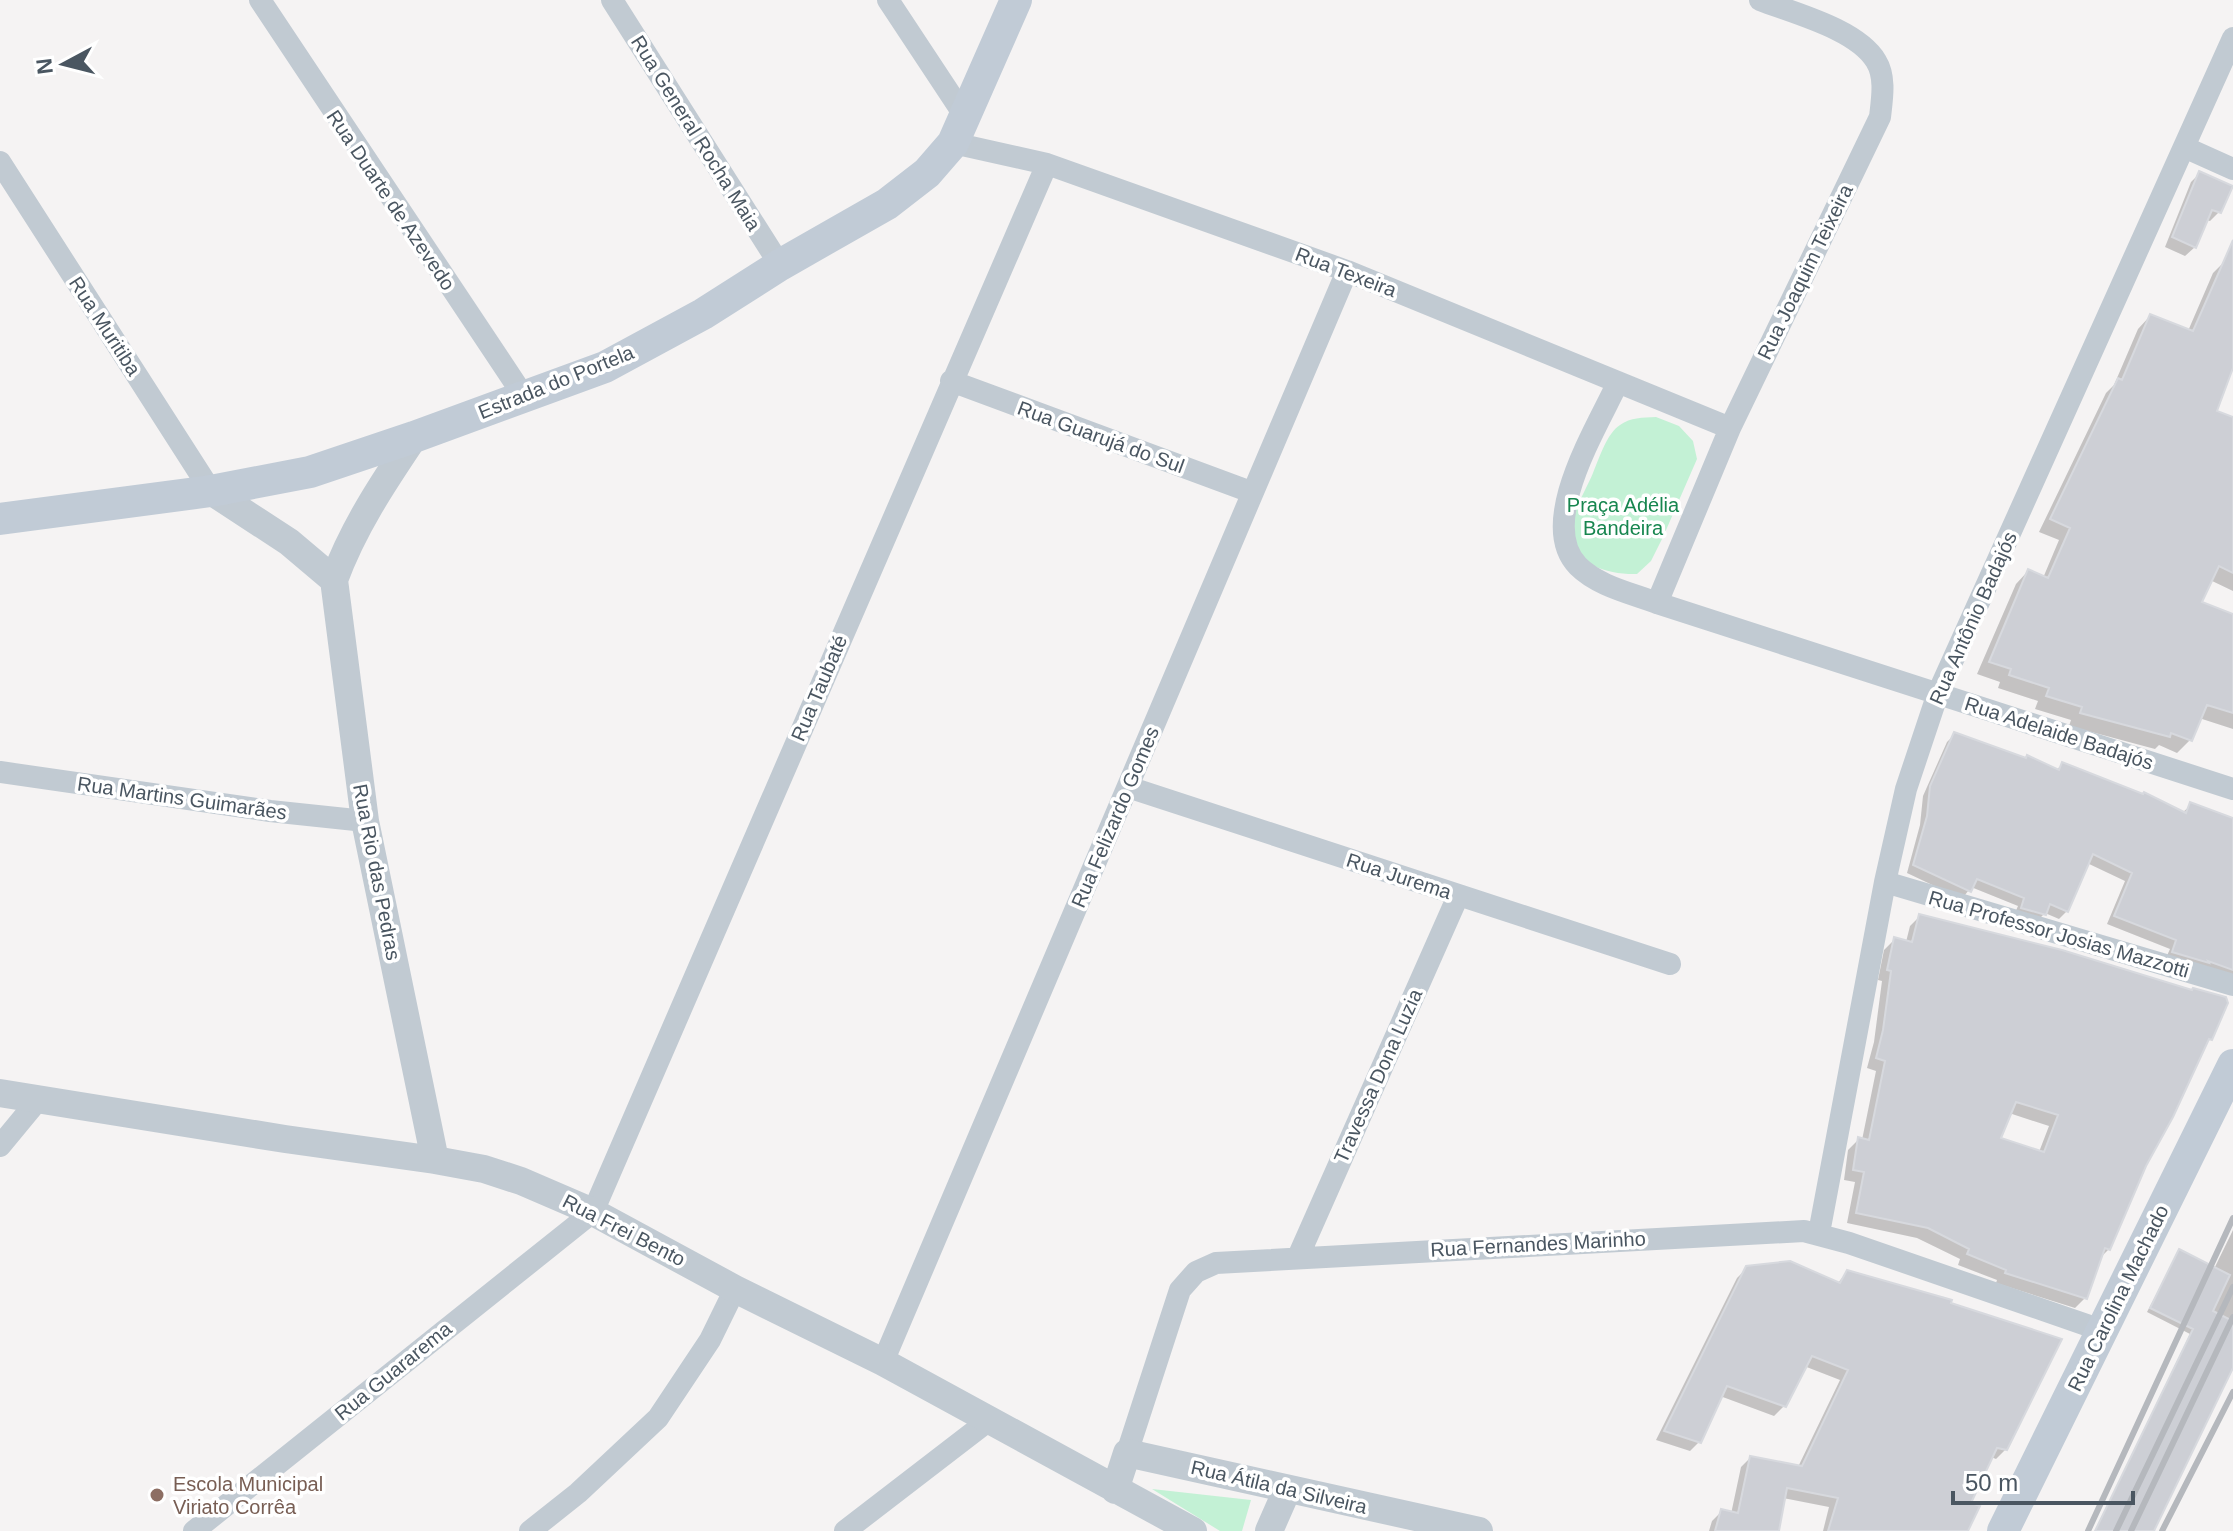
<svg xmlns="http://www.w3.org/2000/svg" width="2233" height="1531" viewBox="0 0 2233 1531" font-family="Helvetica,sans-serif">
<rect width="100%" height="100%" fill="#f5f3f3"/>
<path fill="#c3f1d5" d="M1656,417l23,9 14,15 4,18 -34,78 -12,24 -14,13c-26,1 -65,-8 -66,-42 0,-19 15,-42 22,-59 6,-14 14,-40 27,-48 11,-8 22,-7 36,-8z
M1152,1489l99,11 -9,31h-22z"/>
<path fill="#0003" fill-rule="evenodd" d="M2200,173l19,39 -9,9 -4,-1 -11,27 -10,9 -20,-9 26,-65z
M2226,260l7,3v104l-19,45 19,8v171l-23,-11 -11,23 34,13v113l-34,-11 -9,22 -13,13 -18,-8 -4,4 -86,-23 2,-6 -36,-11 3,-8 -40,-13 2,-6 -23,-8 39,-90 12,-13 15,7 16,-38 -20,-8 67,-139 8,-8 24,-56 12,-13 38,15 25,-58z
M1955,734l101,36 7,-6 119,49 9,-8 42,13v157l-68,-15 5,-11 -63,-25 18,-43 -38,-18 -20,48 -8,8 -14,-6 -9,9 -22,-7 4,-9 -47,-19 -9,12 -55,-26 13,-48 3,-29 24,-54z
M1920,916l291,122 -7,7 -60,120 -35,84 -10,10 -14,39 -10,10 -79,-25 1,-3 -39,-15 2,-6 -43,-21 -70,-15 8,-41 -11,-2 4,-30 10,-10h4l14,-69 -9,-3 7,-26 8,-61 -4,-1 6,-30 10,-10 12,2 4,-16zM2009,1113l40,13 -10,26 -41,-13z
M2233,1230v138l-80,163h-58l95,-197 -43,-22 32,-61 35,18z
M1747,1268l90,16 10,-12 159,177 -10,10 -5,-2 -23,47 -2,27h-143l6,-24 -46,-9 -6,33h-68l3,-10 10,-10 9,3 10,-47 9,-9 48,9 42,-87 -36,-14 -20,40 -10,10 -54,-20 -21,46 -9,9 -34,-11 81,-162z"/>
<path fill="#cdcfd5" stroke="#d7d9de" stroke-width="2" fill-rule="evenodd" d="M2199,171l34,15 -12,27 -9,-3 -16,38 -24,-11z
M2233,240v128l-16,43 16,6v156l-14,-7 -17,36 31,12v99l-26,-8 -15,36 -21,-8 -1,4 -90,-24 2,-6 -36,-11 3,-8 -40,-13 2,-6 -22,-7 39,-93 20,9 22,-50 -20,-9 68,-141 4,2 28,-66 43,17z
M1954,732l72,26 1,-3 32,15 3,-8 81,32 1,-2 42,21 4,-11 43,16v152l-25,-9 1,2 -37,-11 4,-12 -62,-24 18,-43 -39,-19 -25,58 -18,-8 -4,11 -25,-7 3,-10 -47,-19 -6,13 -58,-27 14,-49 3,-30z
M1919,914l143,36 130,40 1,-2 33,9 2,6 -16,37 -3,-1 -36,78 -27,49 -36,84 -5,-2 -18,51 -82,-26 1,-3 -39,-16 2,-5 -41,-21 -72,-15 8,-41 -11,-2 5,-33 11,3 16,-79 -9,-3 7,-28 8,-59 -4,-1 7,-33 18,5zM2016,1102l42,13 -14,37 -43,-14z
M2179,1249l51,26 -17,36 20,10v47l-79,163h-59l98,-202 -43,-21z
M1790,1261l50,22 7,-13 105,30 -1,3 111,36 -55,111 -10,-2 -26,55 9,3 -12,25h-140l10,-33 -51,-10 -8,43h-64l6,-22 17,4 12,-57 52,10 46,-96 -36,-14 -26,51 -59,-21 -26,57 -37,-12 82,-165z"/>
<g fill="none" stroke-linecap="round" stroke-linejoin="round">
<path stroke="#c1cad2" stroke-width="22" d="M260,0l265,398
M612,0l168,265
M888,0l78,118
M953,143l94,21 300,107 383,157
M2184,147l49,22
M0,162l211,329
M951,381l300,111
M1618,382c-20,44 -82,141 -40,184 20,20 53,27 79,37l576,186
M1657,603l73,-175 150,-311c2,-18 6,-40 -4,-56 -19,-32 -83,-48 -116,-61
M0,772l270,39 95,10
M1128,787l542,177
M1885,882l348,103
M0,1146l38,-46
M1819,1233l66,-351 21,-93 32,-96 295,-655
M1298,1257l160,-361
M883,1362l464,-1091
M1127,1453l53,-163 16,-18 20,-9 588,-32 45,12 252,87
M194,1531l399,-319 454,-1048
M530,1531l48,-38 80,-75 52,-78 25,-51
M845,1531l143,-110"/>
<path stroke="#c1cad2" stroke-width="28" d="M414,437c-31,46 -61,91 -80,143l31,241 70,339
M211,491l78,51 45,38
M0,1093l285,46 150,21 49,9 37,12 72,31 142,77 148,73 310,169
M1115,1490l12,-37 352,78
M1269,1531l18,-41"/>
<path stroke="#c1cbd6" stroke-width="32" d="M0,519l211,-28 99,-19 104,-35 191,-70 98,-53 77,-49 107,-61 40,-31 26,-30 63,-143
M2003,1531l230,-466"/>
<path stroke="#b5b8bd" stroke-width="6" d="M2088,1531l145,-313
M2116,1531l117,-244
M2131,1531l102,-214
M2162,1531l71,-139"/>
</g>
<circle fill="#8d6e63" stroke="#fff" stroke-width="3" cx="157" cy="1495" r="8"/>
<g text-anchor="middle" stroke-width="7" stroke-linejoin="round" paint-order="stroke">
<g font-size="20" fill="#4a5661" stroke="#fff">
<text transform="translate(696 133) rotate(58)" y="7">Rua General Rocha Maia</text>
<text transform="translate(391 200) rotate(56)" y="7">Rua Duarte de Azevedo</text>
<text transform="translate(1346 272) rotate(21)" y="7">Rua Texeira</text>
<text transform="translate(1805 272) rotate(-64)" y="7">Rua Joaquim Teixeira</text>
<text transform="translate(105 326) rotate(57)" y="7">Rua Muritiba</text>
<text transform="translate(556 382) rotate(-22)" y="7">Estrada do Portela</text>
<text transform="translate(1101 437) rotate(20)" y="7">Rua Guarujá do Sul</text>
<text transform="translate(1973 618) rotate(-66)" y="7">Rua Antônio Badajós</text>
<text transform="translate(819 688) rotate(-67)" y="7">Rua Taubaté</text>
<text transform="translate(2059 733) rotate(18)" y="7">Rua Adelaide Badajós</text>
<text transform="translate(182 798) rotate(8)" y="7">Rua Martins Guimarães</text>
<text transform="translate(1115 817) rotate(-67)" y="7">Rua Felizardo Gomes</text>
<text transform="translate(377 872) rotate(79)" y="7">Rua Rio das Pedras</text>
<text transform="translate(1399 876) rotate(18)" y="7">Rua Jurema</text>
<text transform="translate(2059 934) rotate(16)" y="7">Rua Professor Josias Mazzotti</text>
<text transform="translate(1378 1076) rotate(-66)" y="7">Travessa Dona Luzia</text>
<text transform="translate(624 1230) rotate(27)" y="7">Rua Frei Bento</text>
<text transform="translate(1538 1244) rotate(-3)" y="7">Rua Fernandes Marinho</text>
<text transform="translate(2118 1298) rotate(-64)" y="7">Rua Carolina Machado</text>
<text transform="translate(393 1371) rotate(-39)" y="7">Rua Guararema</text>
<text transform="translate(1279 1487) rotate(13)" y="7">Rua Átila da Silveira</text>
</g>
<g font-size="20" fill="#17864f" stroke="#fff">
<text x="1623" y="512">Praça Adélia<tspan x="1623" dy="23">Bandeira</tspan></text>
</g>
<g font-size="20" fill="#785e54" stroke="#fff" text-anchor="start">
<text x="173" y="1491">Escola Municipal<tspan x="173" dy="23">Viriato Corrêa</tspan></text>
</g>
</g>
<g transform="translate(64 64) rotate(263)" stroke="#ffffff" stroke-width="6" paint-order="stroke">
<path d="M0-6L14 30L0 20L-14 30Z" fill="#4a5661"/>
<text y="-12" font-size="22" font-weight="bold" text-anchor="middle" fill="#4a5661">N</text>
</g>
<path d="M1953 1491v12h180v-12" fill="none" stroke="#4a5661" stroke-width="4"/>
<text x="1965" y="1491" font-size="24" fill="#4a5661" stroke="#ffffff" stroke-width="6" paint-order="stroke">50 m</text>
</svg>
